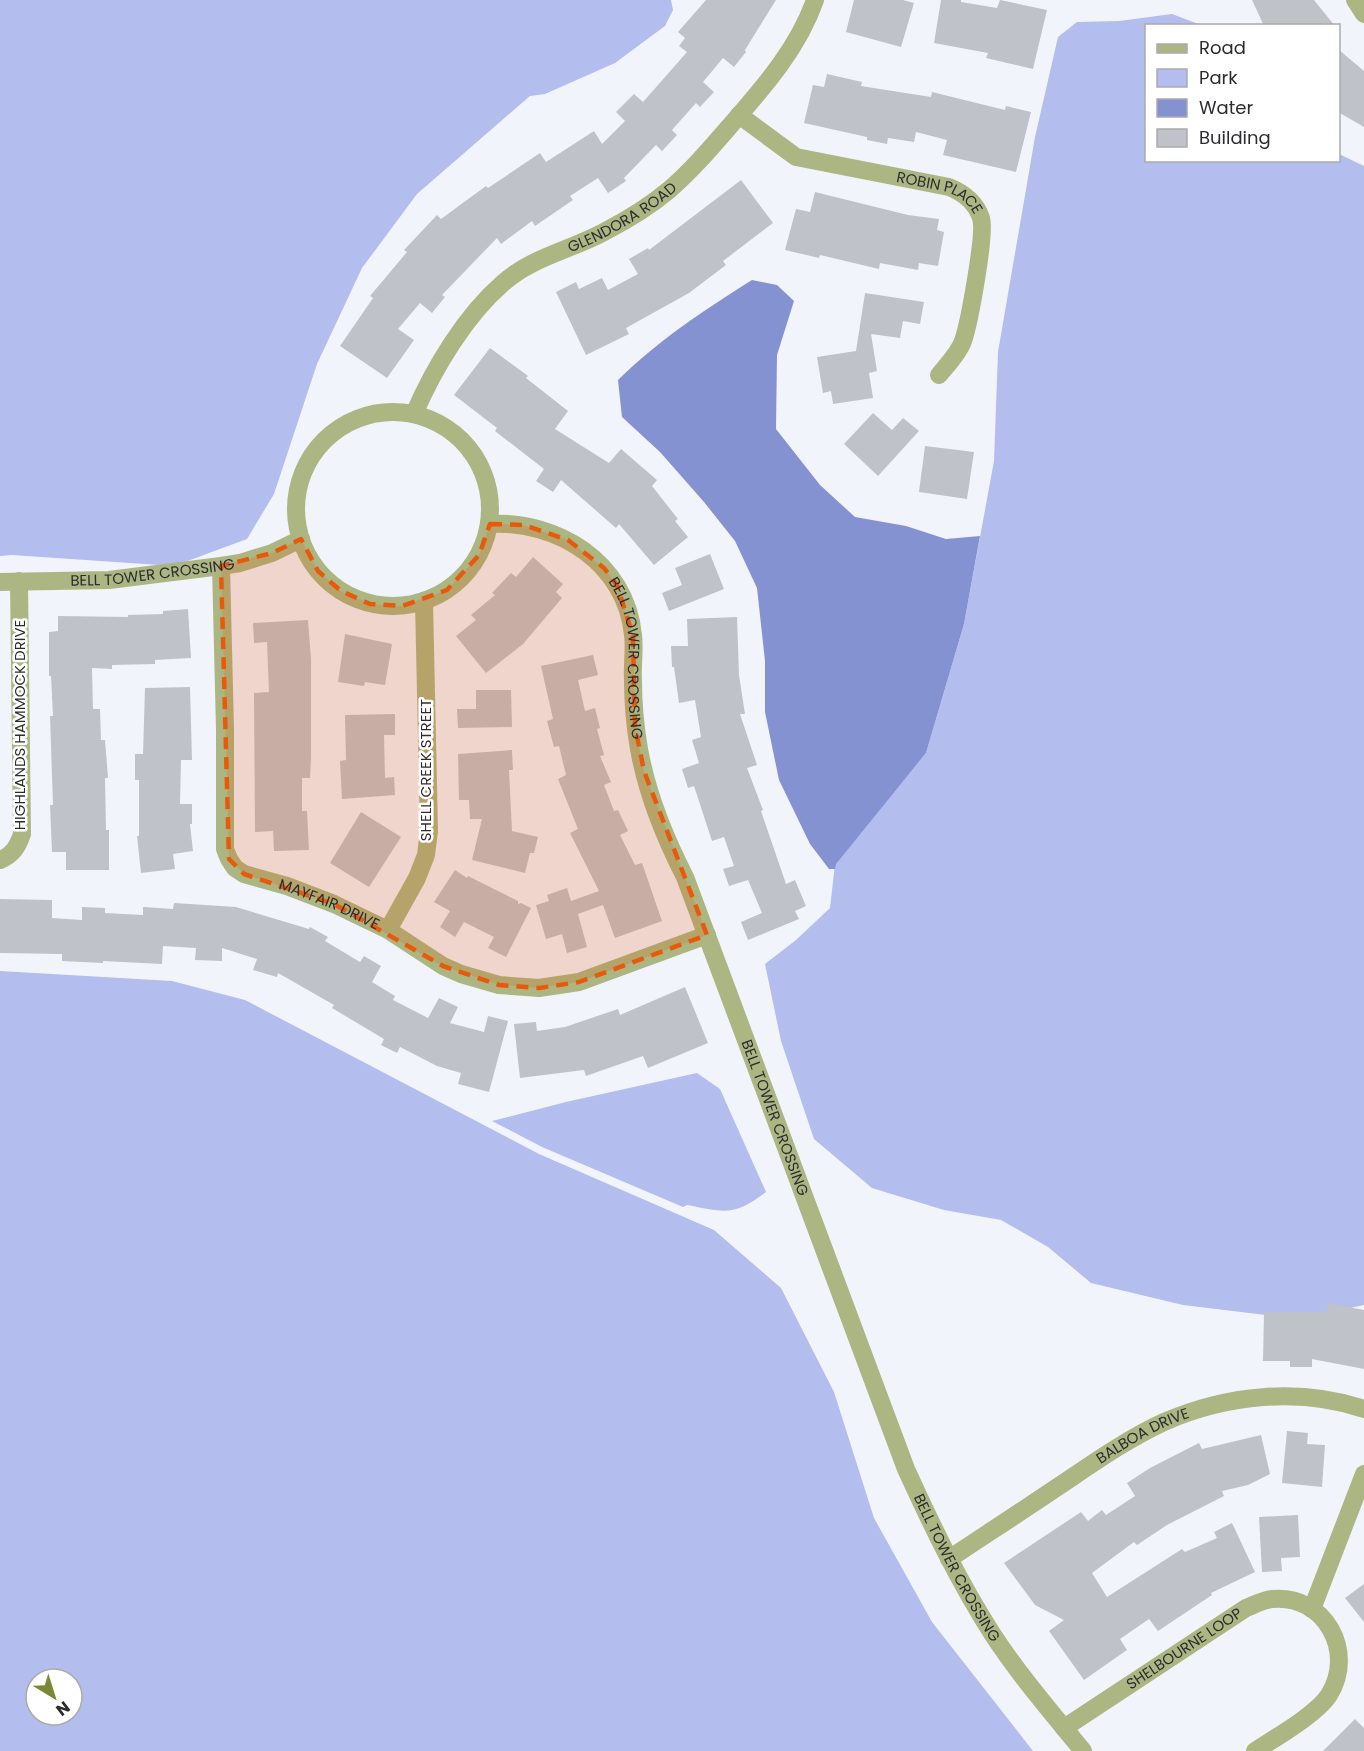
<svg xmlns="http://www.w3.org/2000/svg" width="1364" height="1751" viewBox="0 0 1364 1751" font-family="Poppins,sans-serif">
<rect width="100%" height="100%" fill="#f2f4fc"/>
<path fill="#b3bdee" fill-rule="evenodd" d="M0,0h671l2,10 -8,16 -50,37 -70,31 -15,2 -113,98 -55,74 -45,96 -43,130 -27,45 -73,27 -162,-11 -12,1z
M1172,14l29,11 -55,1v134h192l1,-6 25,12v1139l-66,14 -115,-14 -92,-22 -43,-36 -47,-27 -57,-10 -72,-22 -58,-49 -33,-98 -16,-77 31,-24 34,-32 5,-44 91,-111 38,-129 30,-163 4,-109 37,-215 23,-100 19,-15 42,-1z
M0,971l172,10 73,19 294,154 175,76 67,58 53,104 40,126 58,104 101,129h-1033zM36,1679h36v36h-36z
M697,1073l23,16 46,103c-33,25 -41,20 -79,13l-4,2 -141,-60 -50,-26 74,-19z"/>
<path fill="#8592d2" d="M752,280l25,5 17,16 -17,54 -1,74 44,56 35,32 51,9 40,13 34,-3 -16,88 -38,129 -90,111 -1,5h-6l-19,-25 -31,-64 -14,-68v-51l-8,-73 -22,-47 -31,-39 -44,-50 -38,-35 -4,-37c42,-41 85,-69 134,-100z"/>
<path fill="#c0c2ca" d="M706,0h70l-31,50 1,2 -12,15 -11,-9 -20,24 11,10 -14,15 -4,-4 -24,27 5,5 -15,16 -6,-6 -32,33 2,3 -18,12 -10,-15 -28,18 3,4 -38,26 -3,-5 -31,23 -4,-6 -55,57 3,2 -13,16 -12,-10 -22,26 16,11 -27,38 -47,-32 33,-48 -3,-2 37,-44 -3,-2 33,-35 4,4 45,-33 2,2 52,-35 6,9 48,-31 8,13 23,-23 -9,-9 18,-18 9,8 44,-50 -8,-6 6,-8 -7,-6z
M854,0h49l11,3 -13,44 -55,-15z
M941,0h20v2l36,6 3,-8 47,10 -14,59 -47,-11 2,-5 -54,-10z
M1252,0h62l21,26h-71z
M1338,49l26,22v56l-26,-15z
M827,74l35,8 -1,4 70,11 1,-5 73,18 1,-4 25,6 -15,60 -73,-17 4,-15 -31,-8 -2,10 -26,-4 -1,6 -20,-4v-3l-63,-14 9,-38 11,2z
M741,180l32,43 -50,38 3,4 -37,28 -63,35 3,6 -43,21 -30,-63 20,-10 3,7 23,-11 6,12 30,-16 -9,-15 19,-11 1,2z
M815,192l93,23 31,4 -2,11 7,2 -6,34 -19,-3 -1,7 -38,-7 -1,6 -59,-14 -1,3 -34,-8 11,-41 14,3z
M865,293l59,9 -4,22 -17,-3 -3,17 -29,-4 6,37 -8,2 4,25 -40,6 -2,-13 -8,2 -6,-36 39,-6z
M490,348l38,28 -2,2 42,33 -13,18 54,34 12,-14 36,31 -5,6 26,33 -3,2 13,16 -34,28 -35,-41 -3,4 -55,-48 -8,12 -17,-11 8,-12 -49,-38 2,-3 -43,-33z
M873,413l19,17 11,-12 16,13 -41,45 -34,-32z
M925,446l49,6 -7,47 -48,-7z
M710,554l14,35 -55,22 -7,-18 20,-8 -7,-17z
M533,557l30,27 -7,8 6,6 -39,46 -37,29 -30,-37 20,-16 -5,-5 24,-20 -3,-2 19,-20 5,4z
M188,609l3,49 -36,2v4l-43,1v4l-20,-1 1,41h7l1,31h4l3,38h-3l1,52h3v40h-43v-18h-14l-2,-47h3l-3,-89h3l-2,-40h-2v-44l9,-1v-15l70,1v-2l35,-1v-3z
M737,617l2,58 6,39h-5l17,51 -10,3 16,42 -2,1 25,73 9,-4 11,26 -11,5 4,8 -51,21 -7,-18 21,-9 -14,-33 -19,6 -6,-17 11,-3 -10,-29 -12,4 -18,-55 -6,2 -6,-19 17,-6 -7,-23 9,-3 -6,-37 -16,3 -5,-36h-2l-1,-21h17l-1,-27z
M308,620l3,39v100l-1,19h-8v33h5l2,39 -35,1 -1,-20 -18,1 -1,-139 15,-1 -2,-50 -13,1 -1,-20z
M345,634l47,10 -7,41 -20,-3 -1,4 -26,-4z
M593,655l5,20 -20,5 7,31 10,-3 5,20 -3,1 7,26 -4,1 11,26 -7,3 10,26 4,-1 10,21 -8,4 15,30 7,-2 20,58 -47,17 -12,-33 -25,9 9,33 -20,6 -5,-19 -16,5 -10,-34 13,-4 -2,-6 20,-7 4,13 28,-10 -29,-58 8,-4 -20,-50 8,-4 -7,-29 -5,1 -7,-26 6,-2 -12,-53z
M190,687l2,73h-11l-1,44h12v20h-2l3,27 -20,3 2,15 -34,4 -4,-37h2v-56h-4v-26h8l2,-66z
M476,690h35l1,37 -54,1 -1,-19h19z
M395,714v21h-11l1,43 9,-1 1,18 -53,4 -2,-38 6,-1 -1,-45z
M512,750l1,20h-4l3,61 26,6 -4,16h-4l-5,20 -53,-13 10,-41h-12l-1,-19h-10l-1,-46z
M361,812l40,25 -32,50 -39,-24z
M455,870l12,8 1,-2 50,25v3l3,-1 10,5 -25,49 -18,-9 6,-11 -30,-15 -9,15 -15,-10 10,-16 -16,-9z
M0,899l52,1v18l30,2v-13l23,1v5l38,2v-8l30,2 1,-6 62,4 73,22 1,-2 18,10 -3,4 35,21 4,-6 17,10 -9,16 23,14 -2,4 35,18 11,-20 19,9 -8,16 34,9 4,-16 20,5 -19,71 -31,-8 3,-11 -24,-7 -37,-19 -3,6 -16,-8 3,-6 -52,-31 2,-3 -56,-32 -1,4 -24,-7 4,-11 -35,-11v13l-27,-1 1,-12 -33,-2 -1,18 -59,-3v2l-41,-2v-7l-62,-1z
M685,987l23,56 -60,25 -5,-12 -57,20 -2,-6 -64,8 -6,-54 22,-2 1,9 28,-4 53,-18 2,6z
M1328,1303l36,7v59l-52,-10v8h-22v-6h-27l1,-49h63z
M1287,1431l21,2 -1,11 18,1 -3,42 -40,-4z
M1261,1435l9,39 -22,11 -26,6 2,5 -57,29 -30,20 -3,-3 -42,31 15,24 75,-48 3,3 32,-14 -3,-6 18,-9 23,49 -44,21 1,2 -54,36 -9,-12 -29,20 7,11 -43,30 -35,-49 15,-11 -29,-15 -31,-42 77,-51 7,9 14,-11 4,5 29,-19 -8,-13 23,-15 49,-25 3,6z
M1298,1515l2,42 -19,1 1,13 -20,1 -3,-55z
M1364,1584v38l-19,-24z
M1355,1719l9,9v23h-41z"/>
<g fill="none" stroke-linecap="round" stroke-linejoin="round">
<g stroke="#abb683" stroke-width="18">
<path d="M1355,0l9,14"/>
<path id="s1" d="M739,115l57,42 153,30c15,6 27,16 32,31 5,15 -12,106 -18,123 -4,12 -16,24 -24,34"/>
<circle cx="393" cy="509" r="97"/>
<path id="s2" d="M414,414c20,-46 51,-98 89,-131 29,-26 68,-33 101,-51 23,-12 46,-26 65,-42 22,-19 41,-41 60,-63 33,-38 69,-78 86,-127"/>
<path id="s3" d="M490,524c68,-4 136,39 143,111 2,15 -1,30 0,45 0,23 2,46 6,69 8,45 25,87 46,128l221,592c26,57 53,113 87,166 27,41 59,78 90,116"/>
<path id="s4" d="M221,566l4,164v119l4,10 6,9 9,6 43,12 47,18 54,26 55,36 18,8 38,11 40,3 40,-6 128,-47"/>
<path id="s5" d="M0,582l109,-2 112,-14 19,-3 32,-10 29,-14"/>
<path d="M0,860c13,-5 18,-14 22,-26l-3,-253"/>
<path d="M388,930l29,-52 9,-23 3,-24 -5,-230"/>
<path id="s6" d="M949,1559c36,-24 73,-48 110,-73 33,-22 68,-47 105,-64 62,-27 135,-35 200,-13"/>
<path d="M1312,1609l52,-135"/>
<path id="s7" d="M1064,1728l182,-120c8,-3 17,-8 26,-9 53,-5 84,53 57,96 -12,19 -54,43 -74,56"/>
</g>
</g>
<path fill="#e8590c" fill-opacity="0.2" stroke="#e8590c" stroke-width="4.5" stroke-dasharray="12 8" stroke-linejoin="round" d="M490,524l34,1 44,15 36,28 13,17 16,51 2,90 9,45 63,164 -128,47 -40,6 -40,-3 -56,-19 -109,-62 -90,-30 -15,-15 -8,-293 51,-13 29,-14 17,32 23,20 29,13 32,2 45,-16 32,-35z"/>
<g text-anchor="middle" stroke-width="5" stroke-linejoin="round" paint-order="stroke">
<g font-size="15" fill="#2b2c2f" stroke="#fff">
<text dy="5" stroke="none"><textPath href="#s1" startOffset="220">ROBIN PLACE</textPath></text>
<text dy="5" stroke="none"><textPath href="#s2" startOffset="296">GLENDORA ROAD</textPath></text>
<text dy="5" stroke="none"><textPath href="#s5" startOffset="153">BELL TOWER CROSSING</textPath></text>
<text dy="5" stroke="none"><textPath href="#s3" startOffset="222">BELL TOWER CROSSING</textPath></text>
<text transform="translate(20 725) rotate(-90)" y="5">HIGHLANDS HAMMOCK DRIVE</text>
<text transform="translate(426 770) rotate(-90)" y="5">SHELL CREEK STREET</text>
<text dy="5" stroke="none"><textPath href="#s4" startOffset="406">MAYFAIR DRIVE</textPath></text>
<text dy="5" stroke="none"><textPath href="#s3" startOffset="708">BELL TOWER CROSSING</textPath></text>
<text dy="5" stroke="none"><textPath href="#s6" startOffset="230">BALBOA DRIVE</textPath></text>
<text dy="5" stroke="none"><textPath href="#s3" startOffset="1194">BELL TOWER CROSSING</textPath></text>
<text dy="5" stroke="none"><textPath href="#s7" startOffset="144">SHELBOURNE LOOP</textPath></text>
</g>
</g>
<rect x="1145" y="24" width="195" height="138" fill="#ffffff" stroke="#aaabac" stroke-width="1.5"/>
<rect x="1157" y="44" width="30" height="9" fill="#abb683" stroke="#aaabac" stroke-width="1.5"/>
<text x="1199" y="54" font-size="18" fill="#2b2c2f">Road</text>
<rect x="1157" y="69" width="30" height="18" fill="#b3bdee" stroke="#aaabac" stroke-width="1.5"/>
<text x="1199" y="84" font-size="18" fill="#2b2c2f">Park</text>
<rect x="1157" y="99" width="30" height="18" fill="#8592d2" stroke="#aaabac" stroke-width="1.5"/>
<text x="1199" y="114" font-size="18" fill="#2b2c2f">Water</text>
<rect x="1157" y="129" width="30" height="18" fill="#c0c2ca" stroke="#aaabac" stroke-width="1.5"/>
<text x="1199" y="144" font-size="18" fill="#2b2c2f">Building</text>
<g transform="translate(54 1697) rotate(142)"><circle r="28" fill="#ffffff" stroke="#aaabac" stroke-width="1.5"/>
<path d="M0-4.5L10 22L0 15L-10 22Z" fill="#7a8836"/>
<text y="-9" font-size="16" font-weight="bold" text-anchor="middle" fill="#2b2c2f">N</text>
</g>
</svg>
